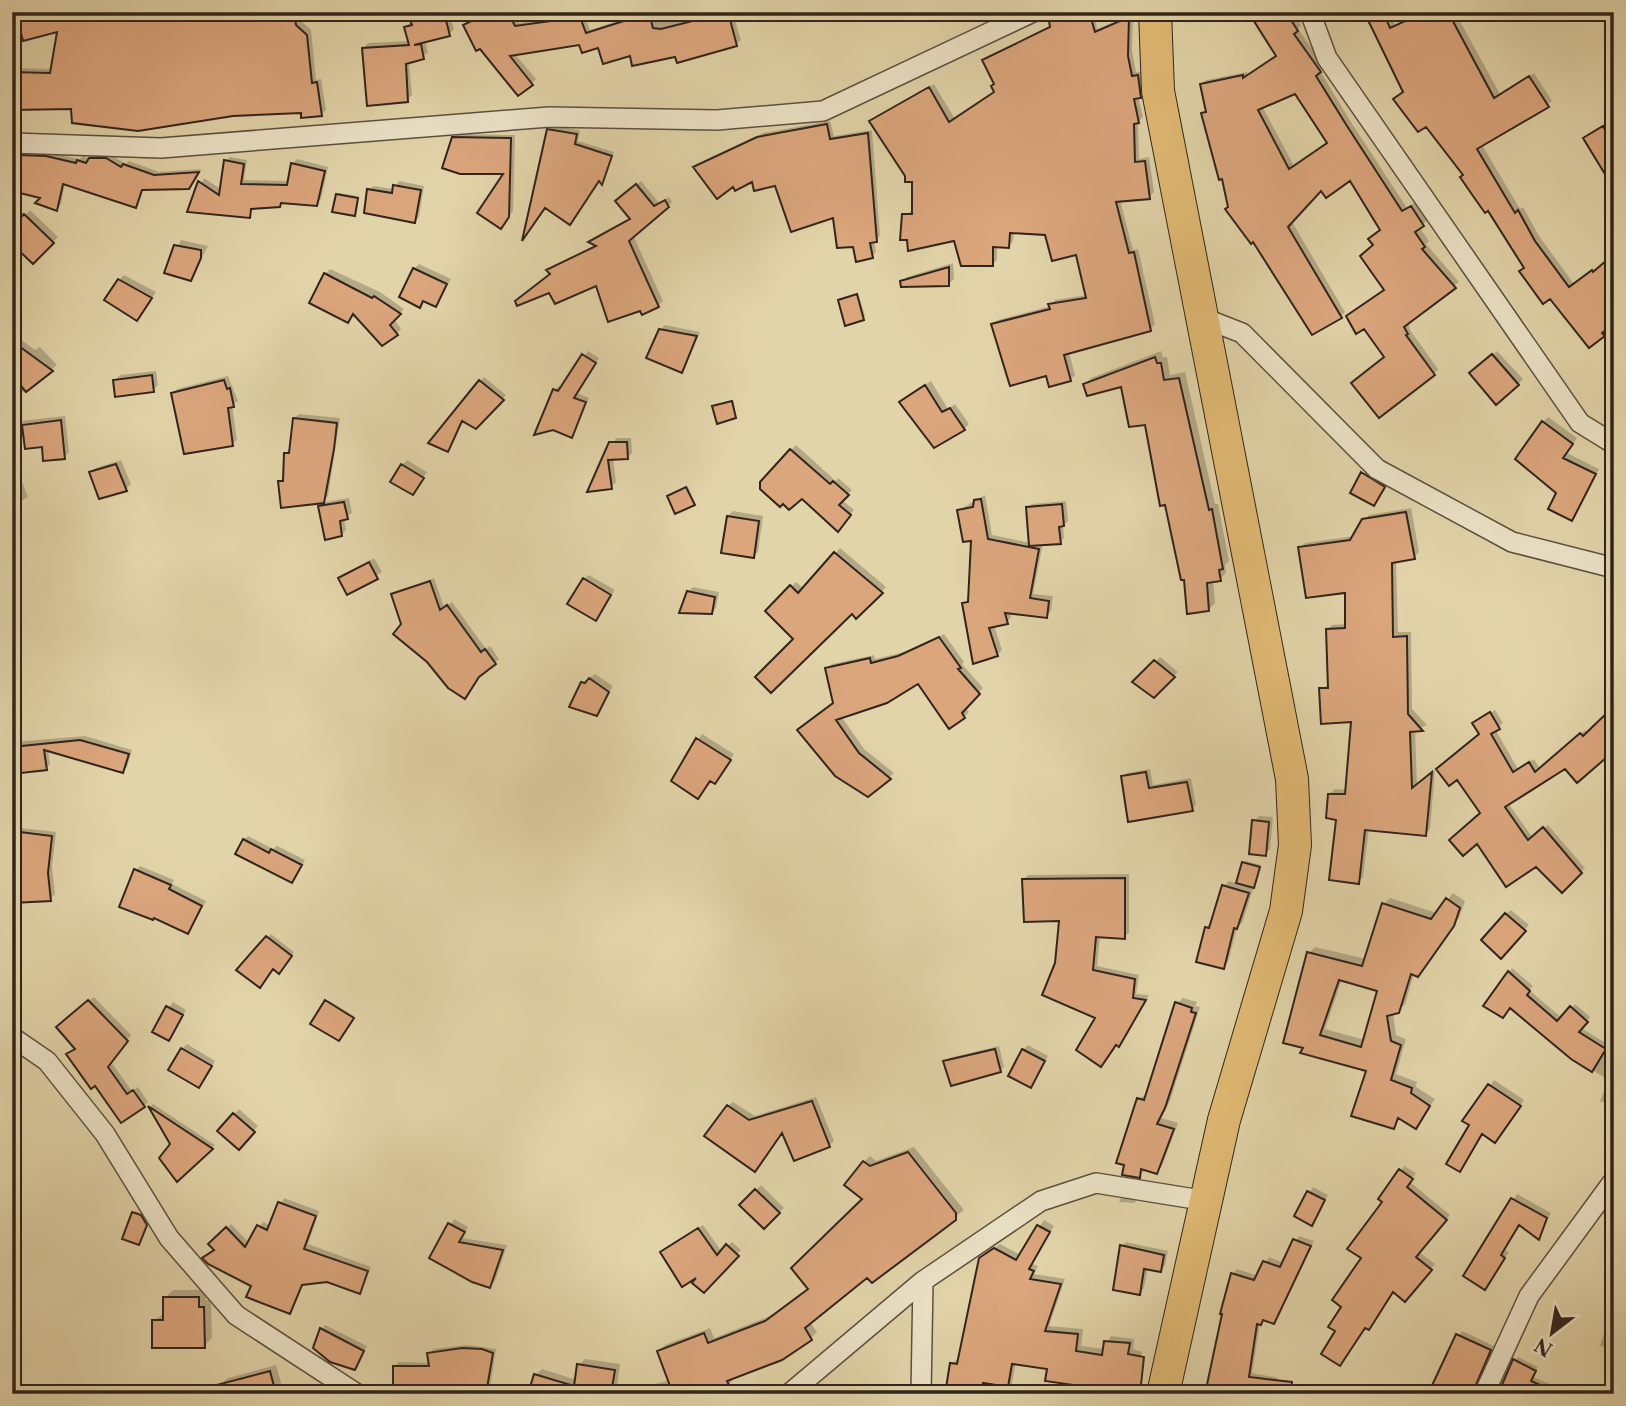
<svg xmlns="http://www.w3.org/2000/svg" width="1626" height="1406" viewBox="0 0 1626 1406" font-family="'Libre Caslon Text',serif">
<rect width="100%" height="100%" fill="#e2d4a9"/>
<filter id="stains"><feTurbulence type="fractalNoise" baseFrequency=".00286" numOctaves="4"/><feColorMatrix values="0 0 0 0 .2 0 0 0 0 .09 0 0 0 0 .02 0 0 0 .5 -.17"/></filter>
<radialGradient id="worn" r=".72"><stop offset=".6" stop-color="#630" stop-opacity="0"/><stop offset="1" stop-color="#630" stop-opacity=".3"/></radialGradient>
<path fill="#0003" fill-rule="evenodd" d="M130,12l32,4v-4h137l1,8 11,10 5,50 5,-1 5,31 -5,5 -18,-3 -291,-4v-40l41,1 6,-39 -40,-12 5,-5z
M419,12h30l5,17 -5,5 -24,6 3,13 -19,10 3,32 -5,5 -43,-52 4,-5 42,-2 -4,-14z
M489,12h25l5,11 65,-9 6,16 55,-18h100l-11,5 7,23 -5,4 -60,11 -45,-1 -51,-11 -65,11 21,25 -4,4 -67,-58z
M902,12h37l-3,4z
M1052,12h43l2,17 36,-15 -1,36 4,22h7l2,20 -7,5 5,20 -5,5 1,37 10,-2 5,35 -5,5 -29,3 13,50 5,-1 17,75 -4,5 -82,23 6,23 -5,5 -23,-6 -54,-50 5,-4 53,-14 4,-6 32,-5 -10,-43 -31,-19 -32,-2 -1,10 -4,5h-12v14l-5,5 -36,-26 -52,-24 10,-5v-29l-7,-5 -36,-55 63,-37 21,35 41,-28v-8l-12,-23 68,-35z
M1251,12h43l7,13 -3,4 26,37 -4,5 31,51 56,86 9,-6 12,18 -9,7 10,14 -3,3 33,38 -51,40 2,8 28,39 -4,5 -49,-17 1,-67 -11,-45 6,-15 -30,-51 -30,10 -29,33 53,90 -4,5 -87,-77 -24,-33 -27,-93 4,-4 -6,-26 5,-4 41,-8 1,3 29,-19zM1296,91l33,51 -35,24 -32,-60z
M1365,12h25l5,13 28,-13h32l45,82 34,-21 18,28 -70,44 38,64 3,-2 16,29 35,48 40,-29 -8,72 2,3 -5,5 -53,-38 -24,-30 -121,-175z
M830,121l4,15 38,-6 8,106 -6,5 2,11 -4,4 -17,-11 -20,-29 -59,-32 -23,-4 -20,4 -38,-17 68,-34z
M1608,122l6,12v52l-29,-48z
M553,126l27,4 -2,11 36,11 -11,31 -54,-53z
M458,134l57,1 -2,76 -11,14 4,-53 -53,-34z
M25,152l26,1 28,6 4,-3 7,3 5,-5 16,1 15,9 3,-3 30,11 42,-3 -13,18 -44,1 -9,18 -70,-23 -4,21 -4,5 -14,-12 -23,-41z
M230,157l17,3 -3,20 45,1 4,-18 4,-4 31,8 -7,32 -5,5 -32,-3 -4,5 -26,1 -5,9 -60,-6 15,-32 18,12 4,-29z
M399,181l25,5 -5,31 -4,4 -46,-31 4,-4 21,3z
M641,181l18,22 10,-6 3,5 -39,33 30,66 -4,4 -50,15 -12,-36 -48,-14 48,-25 -6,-3 41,-24 -10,-21z
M339,193l20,3 -5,18 -17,-19z
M30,210l28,27 -25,25 -21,-33z
M181,240l27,6 -17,33 -25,-7z
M953,263l1,16 -5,5 -47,-2 5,-5z
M419,264l32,15 -15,26 -11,-5 -5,5 -6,-36z
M330,269l50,23 24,17 -10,10 7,10 -4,5 -42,-21 -7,8 -23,-47z
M124,275l32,17 -19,27 -18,-39z
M858,293l7,23 -2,2 -23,-18z
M665,325l35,7 -19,39 -21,-41z
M12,333l23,17 5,-3 17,18 -45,36v-18l8,-3 -8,-6z
M588,351l11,7 -22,35 12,5 -18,38 -17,-46 5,-4 4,1z
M1161,351l2,6h4l3,18 15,-3 30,132h3l11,57 -4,4 1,8 -6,6 -7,1 2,23 -7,7 -22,-32 -39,-155 -24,-39 -38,1 6,-7z
M1497,351l26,28 -5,5 -42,-15z
M156,371l2,14 -5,5 -38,-10 5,-5z
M228,376l10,25 -6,4 5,35 -5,4 -59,-51 4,-4z
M484,377l22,18 -29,30 -14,-6 -15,31 -17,-8z
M931,381l17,28 7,-5 14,20 -5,5 -63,-27z
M734,401l1,16 -21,-10 2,-2z
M299,414l41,4 -12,78 -5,5 -44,-19 5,-5 1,-23 5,-5 4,-31z
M65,416l4,36 -5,5 -39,-20 -13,2v-17z
M1548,417l29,21 -10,15 32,16 -27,50 -14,-27 -15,-70z
M616,438h15l1,15 -5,5h-14l3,24 -5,5 -21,2z
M796,445l40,36 2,-3 14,12 -10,10 12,10 -12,15 -40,-28 -22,8 -21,-19z
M121,460l10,24 -5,5 -35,-17 5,-4z
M407,460l20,12 -14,21 -11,-28z
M1368,468l20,14 -15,22 -21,-12z
M20,477l8,20 -16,9v-26z
M688,486l6,17 -23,-9z
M985,495l7,40 39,8 -3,-35 4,-4 34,-3 2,20 -5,5 1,12 -4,4 -17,1 -10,51 20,2 -2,15 -5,5 -36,-5 1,6 -4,5 -13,3 8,25 -5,5 -33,-51 4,-5 5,-61 -14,-28z
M349,498l3,15 -8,5 2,12 -5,5 -21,-28 5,-5z
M1411,508l8,44 -5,5 -18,3 2,72h13l1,77 15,16 -12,5 2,55 18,-15 -5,59 -5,5 -56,-6 -6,49 -5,5 -28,-88 5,-5 12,1 6,-70 -32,-31 9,-5 -3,-54 5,-5 15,-1v-33l-47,-43 5,-5 49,-7 15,-21z
M733,511l30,5 -5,36 -5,4 -25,-40z
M840,548l46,39 -29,30 -5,-5 -56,27 -29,-28 29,-29 8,7z
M374,558l8,14 -34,20 -7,-14z
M589,575l26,15 -20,29 -11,-40z
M434,578l10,29 8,-5 34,47 4,-3 9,13 -5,4 -91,-39 -10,-30z
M693,587l26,5 -3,16 -5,5 -23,-21z
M944,634l20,28 -2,2 21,24 -18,20 4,4 -5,5 -45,-36 -78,35 23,33 30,24 -26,22 -31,-21 -3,-71 -7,-34 5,-5 42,-9 1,4 30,-7z
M1160,657l18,15 -24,23 -19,-13z
M595,674l18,12 -16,28 -15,-31z
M1614,709v43l-49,14 -57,37 25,35 15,-13 37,43 -23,22 -80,-77 -1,-79 -7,-11 21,-13 8,13 -8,6 23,40 16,-10 6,10 45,-39 3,3z
M702,734l32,20 -19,28 -17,-43z
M85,736l47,14 -5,17 -4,4 -75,-21 2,14 -4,4 -34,4v-30z
M1150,769l3,16 38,-7 5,27 -4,4 -69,-32 4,-4z
M1259,816l14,1 -3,32 -5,5 -11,-33z
M12,827l44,5 -4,35 3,27 -5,5 -38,2z
M248,836l25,13 4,-3 28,14 -9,17 -4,4 -48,-41z
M1246,861l15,4 -19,58 -5,5 -9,34 -5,5 -17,-39 5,-5 13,-37 5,-5 9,3z
M140,866l34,14 -2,4 34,17 -18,31 -52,-62z
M1129,874v59l-5,4 -24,-1 -3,30 42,9 -3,19 13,1 -30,50 -62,-82 4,-44 -37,-40 4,-4z
M1453,893l12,8 -6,17 -35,50 -10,5 -9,32 -12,8 3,22 10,4 -10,35 21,8 -1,5 19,12 -19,28 -15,-10 -8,10 -25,-57 -65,-18 6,-99 6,-6 51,12 18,-55 6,-6 47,15zM1342,979l37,10 -14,51 -40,-11z
M1511,910l18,15 -28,32 5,-43z
M271,934l23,18 -11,16 -44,2z
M1512,968l21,18 -4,4 33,28 13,-14 15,13 -9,11 33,20v59l-14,-6 9,-21 -37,-22 -61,-52h-26z
M94,997l37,38 -20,27 21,29 6,-4 10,15 -4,4 -49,-23 -22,-33 3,-2 -14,-25z
M1183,998l14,4 -2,4 5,1 -30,94 -9,17 17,5 -16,43 -5,6 -12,-2 -6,6 -1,-77 9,-5 30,-91z
M328,1000l26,16 -14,21 -14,-36z
M173,1002l13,8 -18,29 -13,-7z
M187,1044l28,17 -16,25 -17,-37z
M1028,1045l20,11 -17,30 -8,-36z
M999,1046l5,21 -4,4 -55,-9 4,-4z
M1494,1080l30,20 -25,36 -16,-3 -23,37 11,-45 -6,-5z
M816,1097l18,44 -5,4 -46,-14 -24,35 -31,-60 5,-4 22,14z
M153,1104l62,41 -38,34 -5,-35 -21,-38z
M239,1109l19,17 -15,17 -24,-12z
M914,1147l50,63 -92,71 -5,-5 -57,46 7,10 -6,6 -30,21 -47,18 -5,8 -20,9h-92l53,-14 -11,-29 6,-6 45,-17 4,10 59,-23 36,-27 55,-90v-36l6,-6 6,5z
M1404,1166l12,7 -6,9 40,33 -31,37 16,12 -26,31 -15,-5 -54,74 -2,-33 5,-24 42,-105z
M761,1185l23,23 -20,19 -22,-22z
M1313,1187l15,8 -16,28 -16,-8z
M1517,1194l34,19 -12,24 -19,-13 -15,26 4,2 -24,36 -19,-12z
M284,1198l35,13 -11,33 63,23 -11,25 -33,-12 -23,3 -14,29 -37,-27 -42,-41 20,-20 18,19 14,-21 8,4z
M1121,1198l15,2 -1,3 -16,-1z
M135,1211l8,3 5,8 -8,19z
M454,1219l14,8 -6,11 45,7 -12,36 -5,5 -59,-29z
M1044,1220l10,6 -21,38 5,2 -4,8 31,5 -16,47 34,3 -2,17 23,3 7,-13 23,3 -1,10 9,3 -9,42 -57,-10 -29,-19 -31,-3 -6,32h-62l4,-31 8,-5 21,-100 19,-14 21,11z
M703,1225l19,27 10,-10 9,8 -38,41v-18l-36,-25z
M1299,1236l15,5 -36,76 -5,5 -8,-3 -5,4 -8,50 26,5 -6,16h-65l26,-120 4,-5 21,7 11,-19 15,6z
M1126,1242l42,9 -3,14 -4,5 -13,-3 -4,21 -4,5 -18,-47z
M173,1290h33v10h5l1,38 -8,8 -50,-26 11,-7v-15z
M1613,1311h1v38l-14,-3 9,-30z
M325,1325l42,21 -14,25 -28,-15 2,-3 -15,-8z
M1462,1331l32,15 -25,48h-56l8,-11 11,7z
M467,1345l29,4 -7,45h-90l-4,-28 4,-4 31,1 -1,-10 5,-4z
M1518,1357l20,10 -5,10 26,11 -2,6h-57z
M585,1359l35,5 -4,30h-86l6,-19 6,-6 35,11 2,-15z
M276,1365l8,29h-60l-3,-10 7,-6z"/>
<path fill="#dca67d" stroke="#30241d" stroke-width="2" fill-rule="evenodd" d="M39,12h56l65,9v-9h134l2,13 11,10 5,48 5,-1 5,34 -21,2v-5l-68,3 -95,15 -66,-8 -1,-14 -59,1v-38l38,1 7,-41 -34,9 -6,-24z
M429,12h15l6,24 -36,9 7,-1 3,15 -18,5 2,38 -41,4 -5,-58 47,-3 -5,-18 8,-2 -3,-8z
M490,12h18l7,14 65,-9 6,16 63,-20 4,15 8,1 67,-17 9,34 -60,17 -2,-6 -43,9 -2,-10 -27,8 -5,-16 -16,5 -3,-8 -69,11 23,29 -15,11 -38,-47 -4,2 -13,-26z
M1079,12l1,5 10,-2 5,17 34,-15 -1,39 4,20 6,-1 3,23 -7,1 5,24 -5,1 1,38 10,-1 5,38 -34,3 13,51 5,-1 17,79 -87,24 7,26 -22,6 -3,-11 -36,10 -19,-62 59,-15 -2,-5 38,-6 -10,-43 -24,6 -7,-26 -35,-2 -1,15 -16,-1v19h-32l-7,-25 -46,10 -1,-11h-7l2,-26h10v-32h-7v-6l-36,-55 60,-34 20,35 45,-30 -3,-6 3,-2 -12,-24 68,-33 -2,-13z
M1263,12h23l12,19 -4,3 27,38 -5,4 31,50 55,85 9,-5 13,20 -9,6 10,15 -3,2 34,39 -52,39 4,7 -2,1 29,40 -56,43 -28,-35 33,-26 -20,-28 -8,5 -10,-18 38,-26 -24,-34 13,-11 -5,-6 12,-9 -30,-49 -24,17 -5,-7 -33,36 54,91 -30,17 -59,-93 -2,2 -26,-35 3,-2 -6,-28 -3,1 -18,-67 5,-1 -6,-28 43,-9v3l33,-22 -24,-38zM1295,94l32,49 -38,26 -31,-59z
M1364,12h19l7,16 35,-16h23l46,86 35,-22 20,31 -72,42 38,64 3,-3 17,31 34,46 23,-17 1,2 21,-18v69l-12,10 3,3 -16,12 -39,-49 -7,5 -24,-33 5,-3 -36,-57 -3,2 -12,-17 -13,-19 3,-2 -37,-48 -8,5 -25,-33 10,-7z
M827,124l3,15 38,-6 9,109 -7,1 3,15 -17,4 -3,-15 -16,1 -4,-30 -42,14 -16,-46 -21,5 -2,-9 -17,9 -2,-4 -16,12 -24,-32 64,-30z
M1603,126l11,21v42l-31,-51z
M547,129l30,5 -2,10 37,12 -10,29 -3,-4 -29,44 -25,-17 -23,33z
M452,137l59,1 -2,79 -8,12 -24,-16 26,-39h-43l-18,-6z
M19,155l27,1 30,7 1,-3 9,3 3,-5h17l15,9 2,-3 31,11 45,-3 -10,17 -47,1 -6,18 -73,-24 -6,27 -22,-8 5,-5 -28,-7z
M224,160l20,4 -3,20 46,1 4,-22 34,8 -8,35 -36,-3 -1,4 -29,2 -1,9 -63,-6 11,-31 21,14z
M636,184l18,22 11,-6 4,7 -40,34 30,66 -17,8 -2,-4 -32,11 -12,-36 -41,18 -6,-11 -32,13 -2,-5 35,-27 -4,-4 50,-24 -8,-4 42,-23 -15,-18z
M393,185l28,5 -6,33 -51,-10 3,-24 25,4z
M336,194l22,4 -3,18 -23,-4z
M24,214l30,29 -21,21 -21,-20v-18z
M174,245l27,5v8l-10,23 -27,-8z
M949,267v19l-48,1 -1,-6z
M413,268l34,16 -11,23 -13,-6 -3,7 -21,-11z
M324,273l48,25 2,-2 27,18 -11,11 8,10 -16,11 -29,-32 -5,9 -39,-20z
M118,279l34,19 -15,23 -33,-21z
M857,294l7,26 -19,6 -7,-26z
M659,329l38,7 -15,37 -36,-15z
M12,341l41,30 -27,21 -14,-17z
M582,354l14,9 -22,35 12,4 -14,36 -19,-8 -19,5 19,-46 5,2z
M1492,354l27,31 -23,20 -27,-32z
M1155,357l2,6h4l3,17 15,-2 30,132 3,-1 11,60 -4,1 2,11 -14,2 2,28 -22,3 -3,-34h-3l-16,-75 -5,1 -15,-81 -16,2 -8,-40 -34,9 -4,-12z
M152,375l2,17 -39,5 -2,-17z
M224,380l3,9 3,-1 4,19 -6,1 5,38 -49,8 -13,-61z
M479,380l25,20 -28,29 -14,-8 -14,31 -20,-9z
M925,385l17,27 8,-4 15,22 -31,18 -35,-46z
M732,401l4,17 -19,6 -5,-18z
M293,418l44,5 -3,26 -10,54 -43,5 -3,-27h5l1,-28h5z
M61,420l4,39 -22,2 -1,-14 -17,2 -3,-24z
M1542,421l31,23 -10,14 33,16 -24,47 -24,-12 8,-16 -41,-34z
M609,442h18l1,17 -20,1 4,29 -25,3z
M790,449l40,35 3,-3 16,14 -10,10 12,10 -13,17 -36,-33 -13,11 -6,-6 -3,3 -20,-18v-7z
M116,464l11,27 -28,8 -10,-27z
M401,464l23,14 -11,17 -23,-13z
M1361,472l24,15 -11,19 -24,-13z
M686,487l9,18 -20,9 -8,-18z
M981,499l7,40 51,10 -9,49 19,3 -2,17 -42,-5 3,11 -19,4 9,28 -25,8 -11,-61 6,-1 3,-61 -8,1 -6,-32 16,-3 1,-7z
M344,502l4,17 -8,2 2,15 -17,4 -7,-34z
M1062,504l2,22 -5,1 2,17 -32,2 -3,-39z
M1406,512l9,47 -23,4 1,74 14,-1 1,78 15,17 -13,1 2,56 20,-16 -6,64 -61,-6 -6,54 -30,-4 7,-60 -10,-2 2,-24h17l6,-72 -30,2 -2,-36h9l-2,-59 19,-1v-35l-39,5 -8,-51 52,-7 12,-21z
M727,516l32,5 -5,37 -33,-5z
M834,552l49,41 -27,26 -4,-5 -81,79 -16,-16 38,-38 -28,-28 25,-26 8,8z
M369,562l9,17 -31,16 -9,-17z
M583,578l28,17 -15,26 -29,-17z
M430,581l10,29 7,-5 34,47 4,-3 11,15 -17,13 -14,22 -17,-11 -21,-26 -34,-28 8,-10 -10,-30z
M687,591l28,6 -3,17 -33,-1z
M939,637l22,31 -3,1 22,25 -18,19 3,5 -16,11 -31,-45 -31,19 -51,17 23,33 32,26 -23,18 -33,-21 -38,-46 36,-27 -8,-35 45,-10 1,5 27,-7z
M1154,660l21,17 -21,21 -22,-16z
M589,678l20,14 -12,24 -28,-9 12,-25 4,1z
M1614,706v45l-37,32 -12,-14 -60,38 23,33 15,-13 39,46 -20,20 -26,-26 -30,20 -29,-43 -14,12 -14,-16 31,-27 -23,-33 -8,6 -13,-17 43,-35 -7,-11 18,-11 10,17 -9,5 22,38 16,-10 6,10 45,-39 3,3z
M696,738l35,22 -16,24 -5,-3 -12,18 -27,-18z
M80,740l49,14 -6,19 -79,-23 3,20 -35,4v-27z
M1146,772l3,16 38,-6 6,29 -65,11 -7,-46z
M1252,820l17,2 -3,34 -17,-2z
M12,831l40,5 -4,37 3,28 -39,2z
M243,839l26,14 2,-4 31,16 -10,18 -57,-29z
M1242,862l18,5 -6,21 -18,-5z
M134,869l37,16 -2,4 33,17 -14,28 -34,-16 -1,2 -34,-13z
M1125,878v61l-29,-2 -3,33 42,9 -2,19 13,2 -27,47 -3,-2 -15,22 -25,-17 19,-32 -53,-23 13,-32 4,-42 -35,1 -2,-43z
M1222,885l27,8 -12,36 -3,-1 -10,41 -28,-7 9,-35 4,1z
M1446,898l14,10 -6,18 -36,51 -7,-3 -12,39 -12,3 4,25 10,4 -10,35 21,8 -1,5 19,13 -14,23 -18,-11 -4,11 -43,-13 15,-45 -66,-18 3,-5 -20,-5 24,-91 55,14 20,-63 49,16zM1339,980l38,11 -16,56 -41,-12z
M1505,913l21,18 -25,28 -20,-19z
M266,936l26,20 -13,18 -6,-5 -13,19 -24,-18z
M1508,971l22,20 -3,4 30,26 13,-15 18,16 -9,10 27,17 -14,23 -21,-13 -61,-51 -7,10 -20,-12z
M88,1000l40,41 -20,26 19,27 6,-4 12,17 -24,16 -26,-37 -4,3 -25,-35 9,-5 -19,-22z
M325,1000l29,18 -15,23 -29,-17z
M1175,1002l17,6 -1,4 5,1 -31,95 -8,16 17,5 -17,45 -16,-5 -1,9 -18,-3 2,-10 -8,-2 21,-65 7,2z
M166,1006l17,9 -14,26 -17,-9z
M181,1048l31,18 -13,22 -31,-18z
M995,1049l6,23 -50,14 -8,-25z
M1022,1049l23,12 -14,27 -23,-12z
M1488,1084l33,22 -26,37 -13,-9 -22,38 -14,-8 23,-39 -7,-4z
M812,1101l18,46 -36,14 -12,-28 -27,39 -51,-36 23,-31 22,15z
M148,1106l65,43 -36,33 -18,-24 11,-14z
M233,1113l22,19 -16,18 -22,-19z
M908,1152l48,61v7l-84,63 -5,-5 -62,50 7,12 -30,20 -55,21 3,6 -17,7h-40l-16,-43 47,-18 4,10 57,-22 43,-32 -17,-21 71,-69 -18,-14 19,-24 7,5z
M1399,1169l14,10 -6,8 40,33 -31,37 16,13 -27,32 -12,-10 -24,38 -4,-2 -25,38 -19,-12 14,-23 -7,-4 13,-20 -9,-7 29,-42 -14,-9 35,-47 -4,-3z
M755,1189l25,24 -16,16 -25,-24z
M1307,1191l18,9 -13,26 -18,-10z
M1511,1198l36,20 -8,22 -20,-15 -18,30 4,3 -20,32 -22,-14z
M278,1202l38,14 -12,33 64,22 -8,23 -33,-12 -25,3 -12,29 -44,-17 5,-11 -43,-22 -6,-6 12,-8 -6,-6 18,-17 19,20 12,-22 10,5z
M132,1212l9,3 6,10 -8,20 -17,-6z
M448,1223l17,9 -6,10 44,8 -13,38 -18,-6 -43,-24z
M1037,1225l13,7 -21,37 5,2 -4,8 31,5 -16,47 33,3 -2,17 26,4 2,-14 26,2 -2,11 16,3 -4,37h-67l1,-9 -29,-4 2,-12 -35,-5 -4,23 -25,-4 -2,11h-36l5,-31 7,1 22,-106 15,-10 22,12z
M698,1228l19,27 9,-11 13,12 -35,37 -12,-10 4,-5 -14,9 -22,-35z
M1293,1239l18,7 -37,78 -11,-4 -2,5 -4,-1 -8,53 43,5 -1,12h-86l17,-80h-2l11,-41 23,7 9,-19 17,6z
M1120,1245l44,10 -3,17 -17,-3 -4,26 -27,-5z
M163,1297h36v10h5l1,41h-53v-28h11z
M320,1328l44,23 -9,19 -25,-8 -17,-14z
M1456,1334l35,16 -19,44h-44z
M462,1348l20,1 11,4 -7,41h-93v-28h36l-2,-13z
M1513,1359l23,12 -5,10 29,13h-62z
M577,1364l38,6 -4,24h-83l6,-20 40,12z
M270,1371l6,23h-71v-6z"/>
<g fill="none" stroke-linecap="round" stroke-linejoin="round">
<g stroke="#5c5040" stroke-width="22">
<path id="minor" d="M1310,12l17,46 253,365 34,21
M12,143l149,5 388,-31 168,3 106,-9 210,-99
M1201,317l41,16 135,136 135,73 102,26
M12,1037l35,24 58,73 64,104 67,77 121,79
M789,1394l134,-113 118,-80 55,-18 111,18
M921,1394l2,-113
M1484,1394l45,-98 85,-116"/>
</g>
<g stroke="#30241d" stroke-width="34">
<path id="trunk" d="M1155,12l3,79 134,688 3,66 -9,66 -62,209 -61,274"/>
</g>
<use href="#minor" stroke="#ece3c7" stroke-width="19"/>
<use href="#trunk" stroke="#e1ba74" stroke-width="32"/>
</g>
<rect width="1626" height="1406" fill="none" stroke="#e2d4a9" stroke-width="42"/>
<rect x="14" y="14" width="1598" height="1378" fill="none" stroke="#30241d" stroke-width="3.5"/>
<rect x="21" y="21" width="1584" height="1364" fill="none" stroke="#30241d" stroke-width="2"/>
<g transform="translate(1552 1333) rotate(211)" stroke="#ece3c7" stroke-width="5" paint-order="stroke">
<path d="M0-5L12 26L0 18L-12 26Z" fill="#30241d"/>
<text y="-10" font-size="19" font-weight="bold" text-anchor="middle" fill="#30241d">N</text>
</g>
<rect width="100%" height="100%" filter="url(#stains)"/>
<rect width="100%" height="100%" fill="url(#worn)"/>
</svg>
